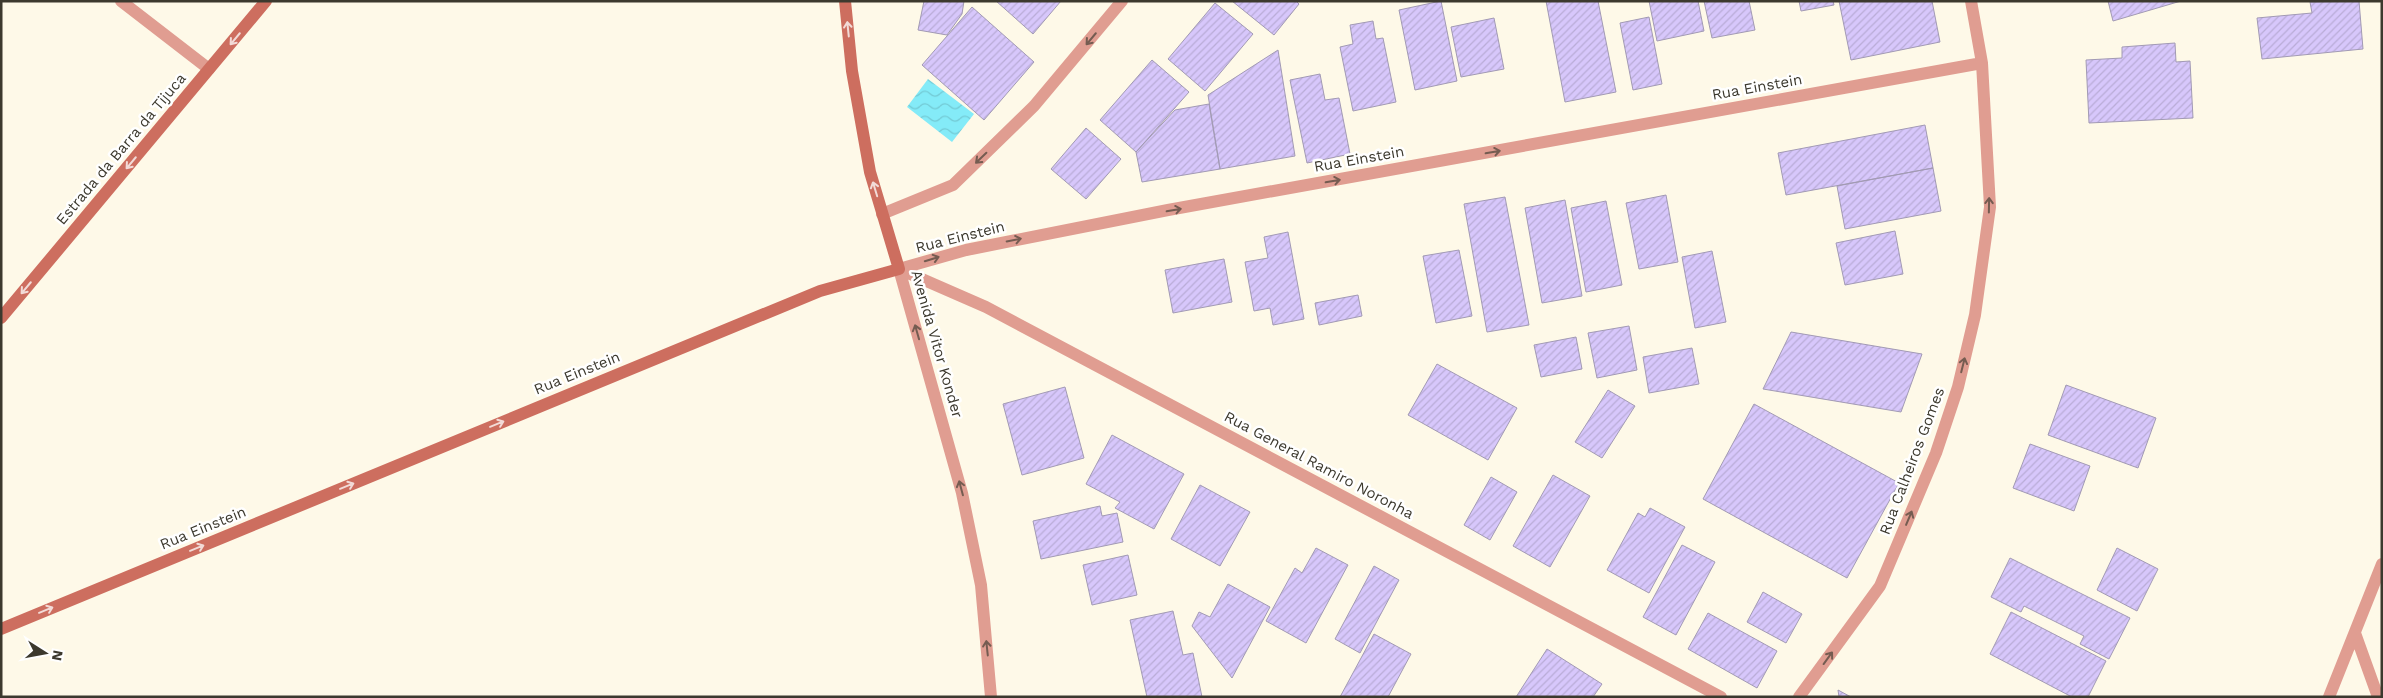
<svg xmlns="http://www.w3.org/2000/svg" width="2383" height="698" viewBox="0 0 2383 698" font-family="'Work Sans',sans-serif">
<defs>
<pattern id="water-waves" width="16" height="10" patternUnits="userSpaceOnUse" patternTransform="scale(1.25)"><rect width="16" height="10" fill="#84ebf8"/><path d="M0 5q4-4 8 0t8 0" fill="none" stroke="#73cad5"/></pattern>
<pattern id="building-hatch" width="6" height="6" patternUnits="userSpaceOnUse" patternTransform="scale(1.25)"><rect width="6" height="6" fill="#d7c7fb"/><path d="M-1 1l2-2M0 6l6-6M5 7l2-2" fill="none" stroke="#b9acd7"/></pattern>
</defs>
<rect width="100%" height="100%" fill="#fef9e8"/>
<path fill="url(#water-waves)" d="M928,79l46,35 -22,28 -45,-35z"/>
<path fill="url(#building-hatch)" stroke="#a29ab4" d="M924,1h40l-2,13 -15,21 -29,-5z
M996,1h65l-28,33z
M1232,1h64l3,3 -25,31z
M1441,1l16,80 -42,9 -16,-80z
M1546,1h52l18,91 -51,10z
M1649,1h49l6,30 -47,10z
M1704,1h45l6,29 -43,8z
M1799,1h34l1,4 -33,6z
M1839,1h93l8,41 -89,18z
M2108,1h73l-68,20z
M2359,1l4,48 -101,10 -5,-41 55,-5 -2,-11z
M1215,3l38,31 -48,57 -37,-32z
M972,7l62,55 -50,58 -62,-55z
M1649,17l13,67 -29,6 -13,-67z
M1494,18l10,51 -43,8 -10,-50z
M1373,21l3,18 7,-1 13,64 -43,9 -13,-64 13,-3 -3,-19z
M2175,43l1,19 14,-1 3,57 -104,5 -3,-63 36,-2v-11z
M1278,50l17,106 -75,13 -12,-74z
M1152,60l37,32 -53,60 -36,-32z
M1320,74l5,26 14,-2 11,56 -43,9 -17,-83z
M1209,104l11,65 -78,13 -6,-30 39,-42z
M1925,125l8,43 -147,27 -8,-42z
M1086,128l35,31 -35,40 -35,-30z
M1933,168l8,43 -96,18 -8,-43z
M1666,195l12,67 -39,7 -13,-66z
M1505,197l24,128 -42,7 -23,-128z
M1565,200l17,96 -40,7 -17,-95z
M1606,201l16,84 -36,7 -15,-84z
M1895,231l8,43 -58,11 -9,-42z
M1288,232l16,87 -31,6 -3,-17 -16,3 -9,-49 23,-4 -4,-21z
M1459,250l13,66 -36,7 -13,-67z
M1712,251l14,71 -31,6 -13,-71z
M1224,259l8,43 -59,11 -8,-43z
M1358,295l4,21 -43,9 -4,-22z
M1629,326l8,44 -40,8 -9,-45z
M1791,332l131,22 -21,58 -138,-23z
M1576,337l6,32 -41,8 -7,-32z
M1692,348l7,36 -50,9 -6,-36z
M1437,364l80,44 -29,52 -80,-45z
M2066,385l90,33 -18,50 -90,-33z
M1065,387l19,71 -62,17 -19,-71z
M1608,390l27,16 -33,52 -27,-16z
M1754,404l145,79 -52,95 -144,-79z
M1112,435l72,39 -30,55 -39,-21 5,-6 -34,-18z
M2030,444l60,22 -16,45 -61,-23z
M1553,475l37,21 -40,71 -37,-21z
M1491,477l26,15 -27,48 -26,-15z
M1200,485l50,27 -30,54 -49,-27z
M1100,506l2,10 15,-3 6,29 -82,17 -8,-38z
M1650,508l35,19 -36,66 -42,-23 31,-57 7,4z
M1682,545l33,17 -39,73 -33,-18z
M1316,548l32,17 -42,78 -40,-22 29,-53 7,5z
M2117,548l41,21 -21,42 -40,-21z
M1128,555l9,40 -45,10 -9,-40z
M2010,558l120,60 -21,41 -29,-15 4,-8 -60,-30 -3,6 -30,-15z
M1374,566l25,14 -39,73 -25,-14z
M1228,584l42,23 -38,71 -40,-52 7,-14 11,5z
M1763,592l39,22 -16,29 -39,-21z
M1173,611l10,44 10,-2 9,44h-55l-17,-77z
M2011,612l95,49 -18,36h-16l-82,-43z
M1708,613l69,38 -20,37 -69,-39z
M1374,634l37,20 -23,43h-48z
M1547,649l55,35 -9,13h-77z
M1838,690l13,7h-12z"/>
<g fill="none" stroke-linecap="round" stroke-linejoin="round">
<path stroke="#e09d91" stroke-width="12" d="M121,1l88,68"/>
<path stroke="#e09d91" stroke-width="12" d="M882,214l71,-29 81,-79 88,-105
M899,269l67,-19 202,-40 814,-147
M899,269l87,38 735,390
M899,269l63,224 19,92 10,112
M2355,633l23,64
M1799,697l81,-111 56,-133 22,-66 17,-72 15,-108 -8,-144 -11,-62
M2329,697l53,-133"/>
<path stroke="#cd6e5f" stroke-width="12" d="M1,318l265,-317
M1,629l819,-338 79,-22 -29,-97 -18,-101 -7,-70"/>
</g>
<defs><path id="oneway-shaft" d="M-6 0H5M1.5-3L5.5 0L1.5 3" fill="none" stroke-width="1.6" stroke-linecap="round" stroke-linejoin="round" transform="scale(1.25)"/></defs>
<g stroke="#f2dbd7">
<use href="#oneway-shaft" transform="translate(848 29) rotate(-96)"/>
<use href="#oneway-shaft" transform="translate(235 39) rotate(130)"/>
<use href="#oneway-shaft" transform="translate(131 163) rotate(130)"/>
<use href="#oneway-shaft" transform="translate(875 189) rotate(-107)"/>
<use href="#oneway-shaft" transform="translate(26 288) rotate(130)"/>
<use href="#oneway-shaft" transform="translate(497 424) rotate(-22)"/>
<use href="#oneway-shaft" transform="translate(347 486) rotate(-22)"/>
<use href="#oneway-shaft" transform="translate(197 548) rotate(-22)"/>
<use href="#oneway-shaft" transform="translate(46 610) rotate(-22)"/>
</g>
<g stroke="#755c51">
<use href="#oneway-shaft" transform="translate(1091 39) rotate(130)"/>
<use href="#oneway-shaft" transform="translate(1493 152) rotate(-10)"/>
<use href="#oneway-shaft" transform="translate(981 158) rotate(136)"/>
<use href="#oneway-shaft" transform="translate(1333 181) rotate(-10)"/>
<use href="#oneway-shaft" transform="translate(1989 205) rotate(-89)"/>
<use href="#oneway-shaft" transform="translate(1174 210) rotate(-10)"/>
<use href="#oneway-shaft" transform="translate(1014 240) rotate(-11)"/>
<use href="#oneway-shaft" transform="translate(932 259) rotate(-17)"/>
<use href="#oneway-shaft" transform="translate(917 332) rotate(-106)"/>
<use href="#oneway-shaft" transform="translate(1963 365) rotate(-76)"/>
<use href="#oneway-shaft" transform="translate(961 488) rotate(-105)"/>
<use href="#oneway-shaft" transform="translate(1909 518) rotate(-67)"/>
<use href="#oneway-shaft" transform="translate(987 648) rotate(-96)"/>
<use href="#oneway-shaft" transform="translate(1828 658) rotate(-54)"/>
</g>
<g text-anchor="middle" stroke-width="5" stroke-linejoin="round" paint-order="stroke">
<g font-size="15" fill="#3c392e" stroke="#fff">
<text transform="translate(1757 87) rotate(-10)" y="5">Rua Einstein</text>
<text transform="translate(121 149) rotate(-50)" y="5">Estrada da Barra da Tijuca</text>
<text transform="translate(1359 159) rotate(-10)" y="5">Rua Einstein</text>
<text transform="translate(960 237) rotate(-14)" y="5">Rua Einstein</text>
<text transform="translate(937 344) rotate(74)" y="5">Avenida Vitor Konder</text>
<text transform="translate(577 373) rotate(-22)" y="5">Rua Einstein</text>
<text transform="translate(1912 461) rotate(-69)" y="5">Rua Calheiros Gomes</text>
<text transform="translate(1319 465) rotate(28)" y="5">Rua General Ramiro Noronha</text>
<text transform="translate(203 528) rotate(-22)" y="5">Rua Einstein</text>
</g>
</g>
<rect width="2383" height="698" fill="none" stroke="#3c392e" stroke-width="5"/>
<g transform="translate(45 653) rotate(101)" stroke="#ffffff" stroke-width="4" paint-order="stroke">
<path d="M0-4L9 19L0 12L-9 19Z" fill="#3c392e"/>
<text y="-8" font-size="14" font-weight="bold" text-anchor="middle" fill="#3c392e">N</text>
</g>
</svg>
